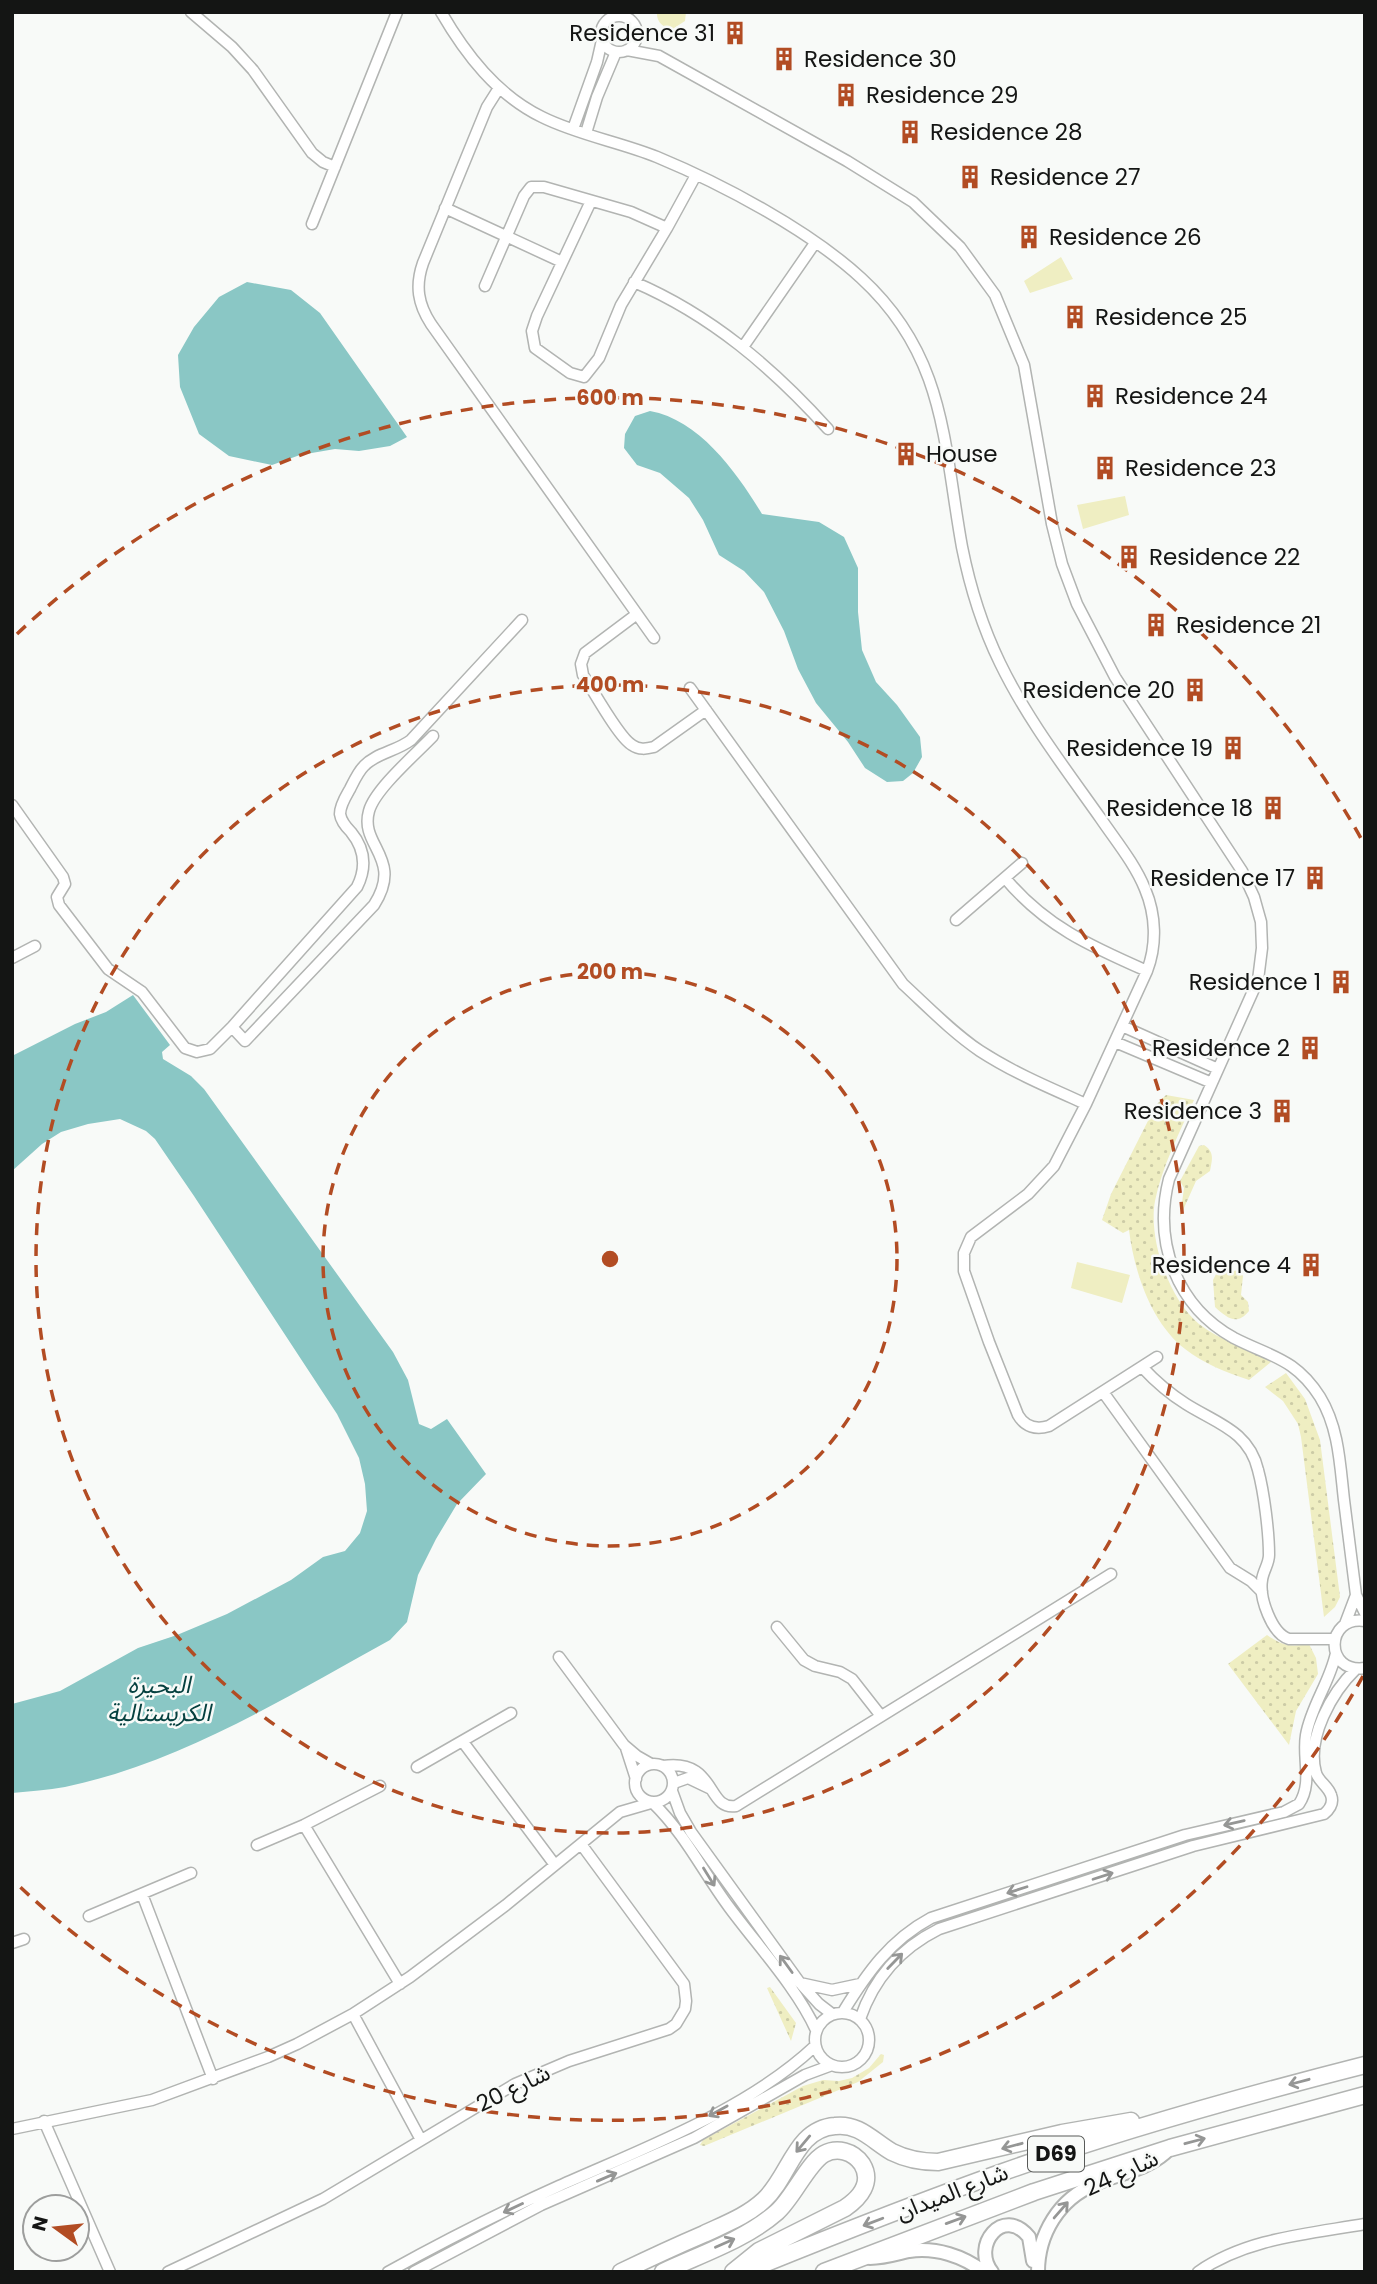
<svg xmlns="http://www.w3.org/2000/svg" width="1377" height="2284" viewBox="0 0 1377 2284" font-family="Poppins,'Noto Sans Arabic',sans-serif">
<defs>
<pattern id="garden-dots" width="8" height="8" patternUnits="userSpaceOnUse" patternTransform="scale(1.75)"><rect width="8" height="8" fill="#efeec2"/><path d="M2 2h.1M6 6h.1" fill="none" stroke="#cccba6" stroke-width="1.8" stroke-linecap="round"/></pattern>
</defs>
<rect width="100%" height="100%" fill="#f8faf8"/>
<path fill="#efeec2" d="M657,12h29l-1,9 -14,9c-8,-3 -15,-8 -14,-18z
M1061,257l12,22 -43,14 -6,-12z
M1125,496l4,19 -46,14 -6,-24z
M1077,1262l53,13 -8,28 -51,-15z"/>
<path fill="url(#garden-dots)" d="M1166,1095l28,5c-14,32 -32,66 -39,101 -7,38 14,98 44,123 22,17 49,24 72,38l-22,18c-23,-8 -45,-16 -64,-31 -34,-26 -51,-78 -56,-119l-6,3 -21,-13 9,-26 45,-89z
M1204,1145c11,7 8,15 6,26l-14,10 -16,36 4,-29 -4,-7 19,-35z
M1239,1270l4,6 -2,19 7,7 1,9c-12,15 -22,7 -34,-4l-2,-27 3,-6z
M1286,1373l19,26 15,41 20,157 -5,10 -11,10 -23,-180 -3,-13 -15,-23 -18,-14z
M1267,1635c15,11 24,12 42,9l7,14 2,16 -22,37 -7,34 -61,-81z
M770,1987l26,36 -5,18 -24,-53z
M881,2054l3,1 -1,7 -25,20 -154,64 -4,-1 3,-5 100,-54 20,-6 16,1 13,-3 17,-10z"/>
<path fill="#8ac7c5" d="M247,282l44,8 29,23 87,124 -17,9 -31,5 -24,-2 -35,6 -28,10 -43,-9 -30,-22 -19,-47 -2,-32 16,-28 25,-30z
M650,411c50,9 87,62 112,103l57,8 25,15 14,31v44l4,38 14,32 21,23 23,32 2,20 -9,16 -10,8 -16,1 -22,-14 -17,-26 -32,-39 -18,-34 -14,-38 -20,-39 -20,-21 -25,-16 -16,-35 -14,-22 -29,-25 -23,-8 -13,-17 1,-14 10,-18z
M133,995l37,50 -8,7 1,7 28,17 13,13 189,263 15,28 11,44 12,5 16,-10 39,55 -29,30 -21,35 -18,36 -11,47 -17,18c-104,57 -207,122 -325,147 -17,3 -35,4 -53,6v-89l48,-13 78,-43 39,-13 50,-21 64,-34 32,-23 22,-6 15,-18 7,-22 -2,-27 -6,-26 -22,-44 -143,-218 -39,-57 -9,-8 -26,-12 -32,5 -27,8 -19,12 -30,27v-115l63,-32 31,-12z"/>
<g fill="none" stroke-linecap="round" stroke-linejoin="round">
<g stroke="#b2b4b2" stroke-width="13">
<path id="minor" d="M191,12l41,35 21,23 59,83 11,9 12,5
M441,12c25,43 56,83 101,105 36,18 78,25 115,40 65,27 152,73 204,121 85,78 82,164 101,269 8,40 20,79 38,116 27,56 65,105 101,156 15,22 34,45 44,70 11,26 12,56 2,82l-61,133 -32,62 -26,28 -57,43 -7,16v18l25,71 29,73c7,12 18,15 31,11l108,-69
M601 34a18 18 0 1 1 36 0a18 18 0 1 1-36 0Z
M627,50l32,6 188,105 66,41 47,45 35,48 29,70 28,159 10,40 15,40 38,73 127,194 12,26 7,25 1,26 -4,32 -89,199c-16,63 7,127 65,159 37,19 61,20 86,59 19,31 20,68 24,103 4,31 8,63 12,95l9,18
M499,88l-12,19 -64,156c-8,23 -5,41 8,61l223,314
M573,129l24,-67 5,-22
M586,133l11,-36 19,-45
M445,208l117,54
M312,224l85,-212
M667,228l29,-53
M634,282c77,33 139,86 194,147
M485,286l39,-90 7,-9h13l87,25 36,16 -46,77 -22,53 -15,19 -14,-4 -35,-25 -3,-17 5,-15 54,-115
M743,347l72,-104
M637,614l-52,39 -4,11 2,11c10,15 36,63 49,70 7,5 14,4 22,2l52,-37
M690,688l213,296c25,23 49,48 77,67 34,22 70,37 106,53
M12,805l51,72 2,7 -8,13 2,8 49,64 34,23 43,56 12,4 13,-3 22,-22 125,-140c10,-20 8,-38 -6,-55 -5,-5 -10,-11 -11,-18 0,-9 6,-18 10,-25 4,-8 8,-17 14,-23 12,-13 33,-15 47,-26l111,-120
M1005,878c40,48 85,68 142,93
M956,920l66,-57
M12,958l23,-12
M1122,1026l96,43
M232,1027l13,14 129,-136c30,-47 -15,-59 -5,-94 6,-22 47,-57 64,-75
M1115,1042l97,41
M1142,1367c13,14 28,27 44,37 30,19 63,27 72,66 6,22 11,62 11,85 0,9 -6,16 -7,25 -3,18 10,54 27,59h46
M1103,1392l127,176 21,13 11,11
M1365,1621c-40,-6 -41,53 0,47
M1345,1624l11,-29
M777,1627l27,33 11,6 25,6 12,7 29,37
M559,1657l65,88 13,11 14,8
M463,1742l92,123
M626,1748l10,31
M635 1783a19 19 0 1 1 38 0a19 19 0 1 1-38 0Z
M663,1766c54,-8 43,45 73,40l375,-232
M417,1767l94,-54
M674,1783l14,-5 23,11
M672,1791l8,22 11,19 109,151 19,21 13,10
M653,1803c32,31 50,69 76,104 28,38 68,81 87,123
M304,1825l96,159
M257,1845l47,-20 76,-39
M142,1894l71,185
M89,1916l102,-43
M12,1943l12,-4
M800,1983l32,7 28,-6
M843,2012c24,-39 47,-72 88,-94l254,-83 99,-23 15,-8c14,-21 3,-46 7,-69 5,-29 24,-53 30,-82
M815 2040a27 27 0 1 1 54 0a27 27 0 1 1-54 0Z
M353,2014l68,126
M860,2019c14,-41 41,-71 79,-90l254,-83 131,-32c6,-5 10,-11 7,-19 -3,-9 -12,-13 -15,-22 -10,-35 16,-81 40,-104
M44,2121l66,151
M12,2129l140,-29 116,-43 29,-13 56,-30 57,-37 96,-72 114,-93 31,-9
M168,2272l155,-73 192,-115 54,-23 100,-32 7,-5 9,-15 1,-8 -2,-17 -103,-140
M388,2272c56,-31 113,-60 171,-86 85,-38 188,-76 256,-140
M414,2272l127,-67 153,-67 111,-63 27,-10
M1198,2272c49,-34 110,-38 167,-48"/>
</g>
<g stroke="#b2b4b2" stroke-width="16">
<path id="tertiary" d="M870,2258c14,0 26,-4 39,-7 27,-4 54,5 75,21
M992,2272c-21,-26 11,-67 37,-35l4,24
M1038,2272c0,-38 21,-73 57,-88 24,-11 49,-13 70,-31"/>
</g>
<g stroke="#b2b4b2" stroke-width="19">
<path id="primary" d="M621,2272c27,-13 55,-26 83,-38 21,-10 43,-18 60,-34 26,-24 31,-71 71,-74 24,-3 38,15 57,26 14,7 30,10 46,10l124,-29 69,-12
M663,2272c38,-18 82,-32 114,-60 16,-14 31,-49 47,-58 13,-7 29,-3 38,10 11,18 -2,34 -17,44l-86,43 -26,21
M744,2272c86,-35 172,-69 259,-100 118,-42 240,-76 362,-107
M824,2272l210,-80 136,-44 195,-53"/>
</g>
<use href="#minor" stroke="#fff" stroke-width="10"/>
<use href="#tertiary" stroke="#fff" stroke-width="12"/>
<use href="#primary" stroke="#fff" stroke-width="16"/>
</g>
<defs><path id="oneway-shaft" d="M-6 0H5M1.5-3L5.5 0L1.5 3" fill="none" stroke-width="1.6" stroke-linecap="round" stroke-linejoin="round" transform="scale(1.75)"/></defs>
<g stroke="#959695">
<use href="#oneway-shaft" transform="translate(1234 1823) rotate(167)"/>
<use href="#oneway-shaft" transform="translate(1103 1876) rotate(-18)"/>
<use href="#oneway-shaft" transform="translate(709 1877) rotate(58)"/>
<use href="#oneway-shaft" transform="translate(1017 1890) rotate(162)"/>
<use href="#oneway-shaft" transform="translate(895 1961) rotate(-46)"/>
<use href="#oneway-shaft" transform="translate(786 1964) rotate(-126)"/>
<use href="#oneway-shaft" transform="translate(1299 2082) rotate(165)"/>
<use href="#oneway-shaft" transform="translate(718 2111) rotate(151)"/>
<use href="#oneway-shaft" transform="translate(1195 2141) rotate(-15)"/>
<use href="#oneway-shaft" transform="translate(803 2144) rotate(130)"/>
<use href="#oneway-shaft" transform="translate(1012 2146) rotate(165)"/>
<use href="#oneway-shaft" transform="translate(607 2177) rotate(-23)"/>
<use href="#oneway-shaft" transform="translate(513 2208) rotate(155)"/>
<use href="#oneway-shaft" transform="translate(1061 2210) rotate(-49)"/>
<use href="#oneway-shaft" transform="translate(956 2220) rotate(-20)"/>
<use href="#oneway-shaft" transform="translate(873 2222) rotate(159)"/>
<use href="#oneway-shaft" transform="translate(725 2243) rotate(-24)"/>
</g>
<g fill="none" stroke="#b24c23" stroke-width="3.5" stroke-dasharray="12 9">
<circle cx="610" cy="1259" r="287"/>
<circle cx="610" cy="1259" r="574"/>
<path d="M1363 1676A861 861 0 0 1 17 1884M17 634A861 861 0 0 1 1363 842"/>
</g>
<defs>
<g id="building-bare" transform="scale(1.89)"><path d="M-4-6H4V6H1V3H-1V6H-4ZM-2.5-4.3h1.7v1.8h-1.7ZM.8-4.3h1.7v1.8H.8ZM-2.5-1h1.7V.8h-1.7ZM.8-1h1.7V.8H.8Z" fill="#b24c23" stroke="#f8faf8" stroke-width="2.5" paint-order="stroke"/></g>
</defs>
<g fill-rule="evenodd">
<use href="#building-bare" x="735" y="33"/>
<use href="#building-bare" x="784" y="59"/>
<use href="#building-bare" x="846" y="95"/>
<use href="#building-bare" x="910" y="132"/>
<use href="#building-bare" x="970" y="177"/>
<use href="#building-bare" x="1029" y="237"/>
<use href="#building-bare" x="1075" y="317"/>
<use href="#building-bare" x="1095" y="396"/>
<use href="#building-bare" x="906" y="454"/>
<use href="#building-bare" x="1105" y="468"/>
<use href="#building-bare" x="1129" y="557"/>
<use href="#building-bare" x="1156" y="625"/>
<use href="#building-bare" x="1195" y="690"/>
<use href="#building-bare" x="1233" y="748"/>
<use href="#building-bare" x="1273" y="808"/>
<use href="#building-bare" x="1315" y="878"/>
<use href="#building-bare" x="1341" y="982"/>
<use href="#building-bare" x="1310" y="1048"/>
<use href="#building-bare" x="1282" y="1111"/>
<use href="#building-bare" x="1311" y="1265"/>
</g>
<g text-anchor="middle" stroke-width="5" stroke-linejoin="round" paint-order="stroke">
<rect fill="#f8faf8" stroke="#585a58" stroke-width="2" x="1028" y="2136.5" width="56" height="35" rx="5"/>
<g font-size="21" font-weight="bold" fill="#141514">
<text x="1056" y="2161">D69</text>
</g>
<g font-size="23" fill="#141514" stroke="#f8faf8" text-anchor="start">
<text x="715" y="41" text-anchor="end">Residence 31</text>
<text x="804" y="67">Residence 30</text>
<text x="866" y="103">Residence 29</text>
<text x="930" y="140">Residence 28</text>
<text x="990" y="185">Residence 27</text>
<text x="1049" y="245">Residence 26</text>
<text x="1095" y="325">Residence 25</text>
<text x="1115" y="404">Residence 24</text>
<text x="926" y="462">House</text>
<text x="1125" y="476">Residence 23</text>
<text x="1149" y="565">Residence 22</text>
<text x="1176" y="633">Residence 21</text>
<text x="1175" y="698" text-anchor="end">Residence 20</text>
<text x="1213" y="756" text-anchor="end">Residence 19</text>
<text x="1253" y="816" text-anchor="end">Residence 18</text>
<text x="1295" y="886" text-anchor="end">Residence 17</text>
<text x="1321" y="990" text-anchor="end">Residence 1</text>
<text x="1290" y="1056" text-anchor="end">Residence 2</text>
<text x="1262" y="1119" text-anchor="end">Residence 3</text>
<text x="1291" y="1273" text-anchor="end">Residence 4</text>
</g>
<g font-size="23" fill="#141514" stroke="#f8faf8">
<text transform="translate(513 2088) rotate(-26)" y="8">شارع 20</text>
<text transform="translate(1121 2173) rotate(-25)" y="8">شارع 24</text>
<text transform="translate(952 2192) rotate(-21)" y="8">شارع الميدان</text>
</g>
<g font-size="24" font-style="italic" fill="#05403f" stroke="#f8faf8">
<text x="159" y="1693">البحيرة<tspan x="159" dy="28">الكريستالية</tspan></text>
</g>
</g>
<circle cx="610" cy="1259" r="10" fill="#b24c23" stroke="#f8faf8" stroke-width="3.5"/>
<g font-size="21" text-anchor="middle" font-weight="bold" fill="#b24c23" stroke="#f8faf8" stroke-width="5" stroke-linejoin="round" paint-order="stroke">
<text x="610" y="405">600 m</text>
<text x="610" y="692">400 m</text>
<text x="610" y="979">200 m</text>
</g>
<rect width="1377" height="2284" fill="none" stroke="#141514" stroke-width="28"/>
<g transform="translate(56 2228) rotate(285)"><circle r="33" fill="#f8faf8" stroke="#9d9e9d" stroke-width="2"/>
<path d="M0-5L12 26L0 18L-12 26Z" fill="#b24c23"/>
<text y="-10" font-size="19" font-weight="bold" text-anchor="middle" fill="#141514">N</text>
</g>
</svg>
